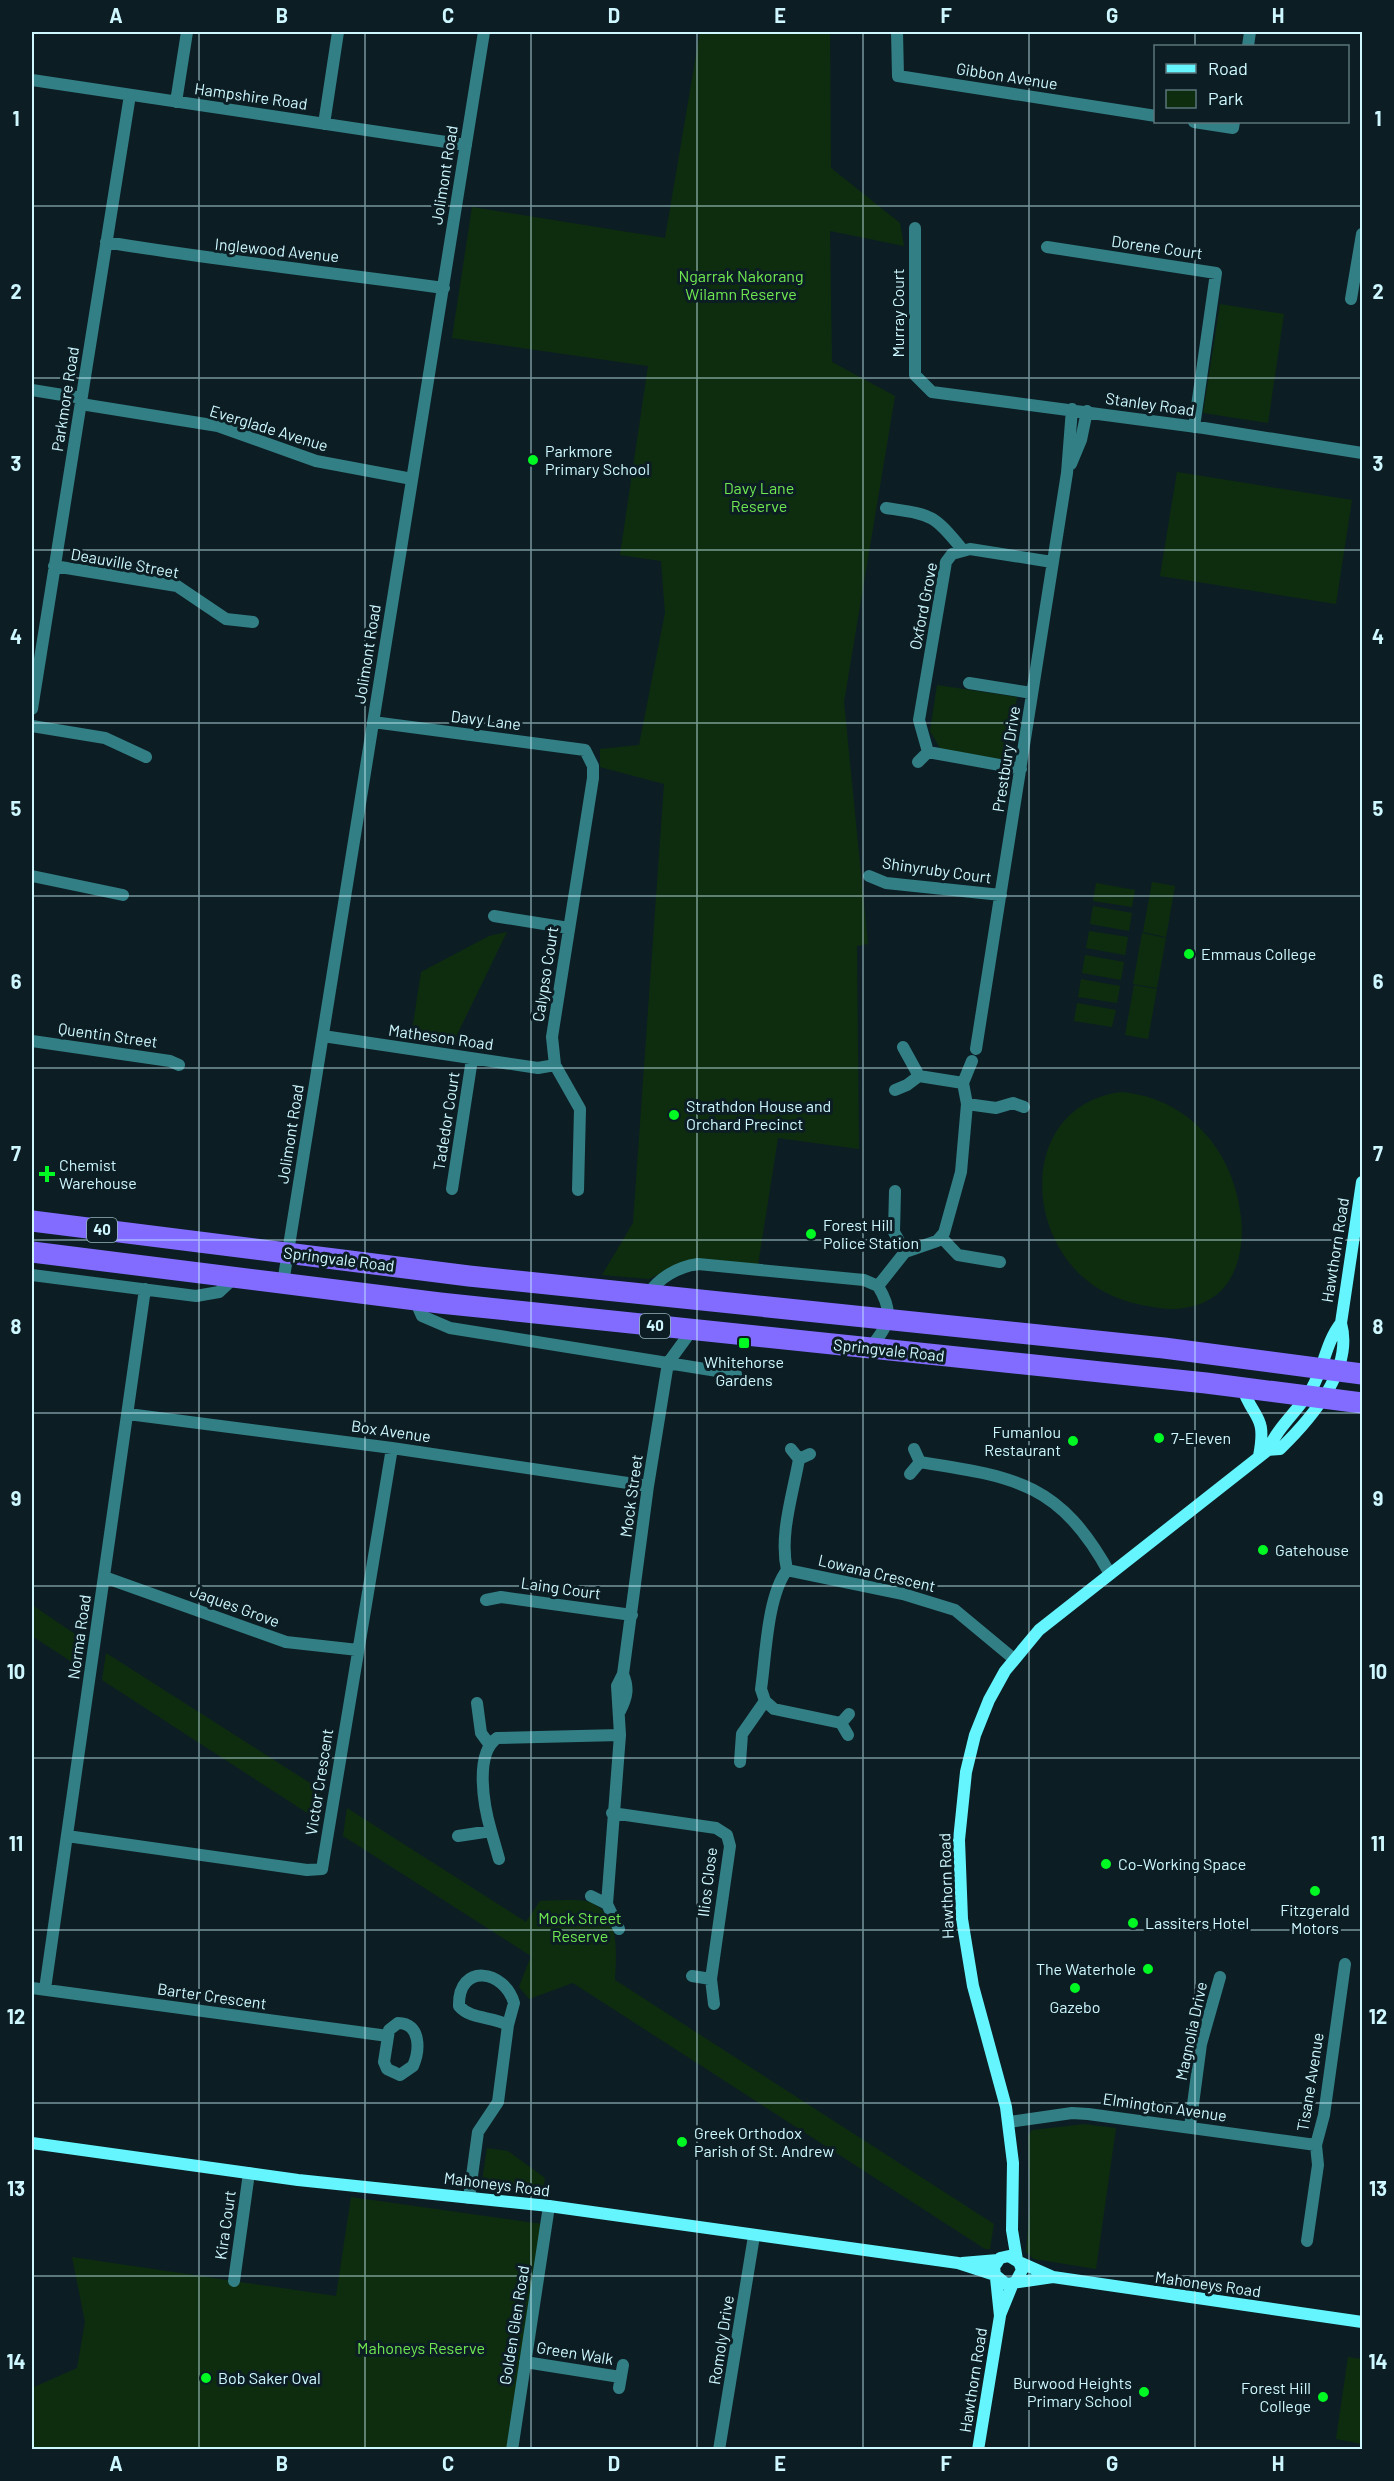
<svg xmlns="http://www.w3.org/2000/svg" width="1394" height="2481" viewBox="0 0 1394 2481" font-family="Barlow,sans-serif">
<rect width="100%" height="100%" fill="#0c1e23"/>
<path fill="#0e2d0f" d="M700,32h130l1,136 69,55 4,23 -74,-15 2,131 63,34 -51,306 24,242 -11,2 2,203 -81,-11 -20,127 -76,-2 -33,16 -47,-4 31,-52 31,-439 -64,-17v-18l39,-4 26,-132 -4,-52 -41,-6 28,-189 -196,-28 20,-131 193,31z
M1220,304l64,10 -16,109 -65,-10z
M1177,472l175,28 -16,104 -176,-28z
M937,685l80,12 -9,63 -67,-10 -11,-19z
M1152,882l23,4 -9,51 -23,-5z
M1096,883l39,7 -3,17 -39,-6z
M1093,906l39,7 -3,18 -39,-7z
M1089,931l39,6 -3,18 -39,-7z
M507,932l-54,111 -42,-6 10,-65 68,-36z
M1142,933l24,5 -9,50 -24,-4z
M1085,955l39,7 -3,18 -39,-7z
M1081,979l39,7 -3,17 -39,-6z
M1134,985l23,4 -9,50 -23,-4z
M1077,1003l39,7 -4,17 -38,-6z
M1120,1092c68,5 114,59 121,125 3,20 -1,48 -13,65 -14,22 -44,30 -68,26 -23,-3 -44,-8 -64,-21 -74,-48 -77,-180 24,-195z
M32,1605l49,33 -3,28 -46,-30z
M106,1653l215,137 -3,30 -216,-140z
M347,1808l179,114 14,-21c12,0 42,-3 52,2 29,14 24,51 23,77l379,244 -4,25h-5l-412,-266 -44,16 -10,-12 12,-31 -188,-120z
M1085,2124l31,4 -20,141 -62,-10 -8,-7 4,-47 -2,-69 4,-6z
M487,2148l21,3 37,27 -2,11 -61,-8z
M351,2197l191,27 -35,225h-475v-61l45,-20 8,-46 -13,-65 264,39z
M1348,2357l14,2v85l-26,-5z"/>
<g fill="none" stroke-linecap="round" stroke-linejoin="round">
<path stroke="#337f86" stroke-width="12" d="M897,32l1,44 258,40
M1248,46l2,-14
M32,80l434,65
M176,102l11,-70
M1194,122l39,6 1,-6
M324,124l14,-92
M915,228v147l17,17 272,36 158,25
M106,242c112,19 225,30 338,46
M1047,247l169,26 -22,154
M1351,299l11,-65
M32,390l49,8
M81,404l137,22 98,35 96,18
M1071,464l10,-24 6,-29
M886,508c46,7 46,5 76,41
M54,566l123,20 49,33 27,3
M969,683l63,10
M32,709l98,-614
M373,722l212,28 8,16v12l-41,259 3,28 25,44 -2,81
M32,726l73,12 41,19
M928,752l93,17
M918,762l10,-10 -9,-32 27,-158 6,-8 18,-5 82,13
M32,876l91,19
M869,876l17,7 115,12
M494,916l75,12
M323,1036l215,32 17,-3
M32,1041l138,20 9,4
M903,1047l16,29 44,7
M976,1049l91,-576 5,-64
M895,1090l12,-5 12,-9
M967,1104l29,4 17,-5 11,4
M452,1189l20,-130
M895,1191l-1,41 11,20
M941,1237l17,18 42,7
M32,1275l164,21 23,-4 16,-15
M283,1283l201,-1251
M878,1286l27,-34 32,-11 7,-8 17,-61 6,-68 -4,-21 9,-22
M648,1294c11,-16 29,-27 50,-30l166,16 14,6
M415,1300l7,16 28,12 286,46
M870,1348c19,-23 25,-34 8,-62
M128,1414l264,34 256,38
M791,1449l8,10 11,-5
M920,1462c96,15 140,21 190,112
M910,1474l10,-12 -6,-13
M787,1570l116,24 52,16 59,49
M104,1577l182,65 72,8
M486,1600l15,-3 131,18
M765,1701l9,8 67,14
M477,1703l4,30 8,11
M620,1711c7,-14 9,-23 3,-37
M848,1735l-7,-12 8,-9
M740,1762l2,-28 23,-33 -4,-12c5,-34 6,-92 26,-119 -8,-35 6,-76 12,-111
M612,1813l104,15 11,7 3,11 -19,133
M491,1831c-7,-24 -17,-77 6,-93l123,-3
M67,1836l240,34 15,-1 70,-421
M458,1836l33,-5 8,28
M591,1896l16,8 12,25
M607,1904l13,-169 -3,-49 6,-12 25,-188 20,-123 24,-33
M692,1976l19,3 3,25
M32,1988l356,48
M45,1989l100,-700
M398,2023c23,0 22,27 15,43l-13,9 -13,-6 -3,-7 5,-32z
M1009,2122l63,-9 16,1 228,31
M1190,2127l11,-83 19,-67
M469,2198l9,-66 20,-30 10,-77 6,-22c-9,-33 -56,-41 -55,3 12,14 33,10 49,19
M1307,2241l11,-76 -2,-20 8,-30 21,-151
M234,2281l15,-108
M525,2362l95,15
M619,2388l4,-23
M512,2450l37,-244
M719,2450l35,-214"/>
<path stroke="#65f5ff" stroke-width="12" d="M1242,1387c12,34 25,27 17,69
M1268,1450l12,-1c31,-30 74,-79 61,-126l21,-141
M32,2143l266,37 251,26 409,57 37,12
M1017,2260l-5,-30 1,-67 -7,-56 -33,-121 -11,-67 -3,-79 7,-68 9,-37 14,-35 16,-29 34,-41 229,-180c10,-24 31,-40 44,-62 12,-21 14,-46 29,-65
M1019,2262l34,15
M962,2263l36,-3
M1016,2281l6,-11 -3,-8 -10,-6 -9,2 -6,9 1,8 11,9 47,-7 309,45
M1000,2315l13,-32
M978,2450l22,-134 -4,-38"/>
<path stroke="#826cff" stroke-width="21" d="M32,1221l437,55 695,72 198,26
M32,1252l408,51 766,80 156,20"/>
</g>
<path fill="none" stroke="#cef7ff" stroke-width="1.5" stroke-opacity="0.55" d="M199,32v2418M365,32v2418M531,32v2418M697,32v2418M863,32v2418M1029,32v2418M1195,32v14M1195,122v2328M32,206h1330M32,378h1330M32,550h1330M32,723h1330M32,896h1330M32,1068h1330M32,1240h1330M32,1413h1330M32,1586h1330M32,1758h1330M32,1930h1330M32,2103h1330M32,2276h1330"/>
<g fill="#00f923" stroke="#0c1e23" stroke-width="2">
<circle cx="533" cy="460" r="6"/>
<circle cx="1189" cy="954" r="6"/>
<circle cx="674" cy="1115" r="6"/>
<path d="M44 1165h6v6h6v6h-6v6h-6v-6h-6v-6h6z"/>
<circle cx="811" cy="1234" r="6"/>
<rect x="738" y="1337" width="12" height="12" rx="3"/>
<circle cx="1159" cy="1438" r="6"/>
<circle cx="1073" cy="1441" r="6"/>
<circle cx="1263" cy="1550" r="6"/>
<circle cx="1106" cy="1864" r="6"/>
<circle cx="1315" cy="1891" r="6"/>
<circle cx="1133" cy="1923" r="6"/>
<circle cx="1148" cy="1969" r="6"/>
<circle cx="1075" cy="1988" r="6"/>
<circle cx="682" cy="2142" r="6"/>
<circle cx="206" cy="2378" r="6"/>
<circle cx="1144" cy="2392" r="6"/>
<circle cx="1323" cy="2397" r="6"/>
</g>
<g text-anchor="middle" stroke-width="6" stroke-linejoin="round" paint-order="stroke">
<g fill="#0c1e23" stroke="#94b6bd" stroke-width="1.5">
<rect x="87" y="1218" width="30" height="24" rx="4.5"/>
<rect x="640" y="1314" width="30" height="24" rx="4.5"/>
</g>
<g font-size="15" font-weight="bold" fill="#cef7ff">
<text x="102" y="1235">40</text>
<text x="655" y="1331">40</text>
</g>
<g font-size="16" fill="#cef7ff" stroke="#0c1e23">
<text transform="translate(1007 76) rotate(9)" y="6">Gibbon Avenue</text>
<text transform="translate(251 96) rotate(8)" y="6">Hampshire Road</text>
<text transform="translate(444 175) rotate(-81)" y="6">Jolimont Road</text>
<text transform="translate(1157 247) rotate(8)" y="6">Dorene Court</text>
<text transform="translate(277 250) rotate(6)" y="6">Inglewood Avenue</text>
<text transform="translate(898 313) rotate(-90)" y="6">Murray Court</text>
<text transform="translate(65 399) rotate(-81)" y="6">Parkmore Road</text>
<text transform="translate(1150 404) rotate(8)" y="6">Stanley Road</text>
<text transform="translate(269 428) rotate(17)" y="6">Everglade Avenue</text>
<text transform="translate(125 563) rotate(10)" y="6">Deauville Street</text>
<text transform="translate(923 606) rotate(-79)" y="6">Oxford Grove</text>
<text transform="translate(367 654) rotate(-81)" y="6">Jolimont Road</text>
<text transform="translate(486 720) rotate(7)" y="6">Davy Lane</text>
<text transform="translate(1006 759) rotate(-81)" y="6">Prestbury Drive</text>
<text transform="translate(937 870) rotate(8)" y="6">Shinyruby Court</text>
<text transform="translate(545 974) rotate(-81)" y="6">Calypso Court</text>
<text transform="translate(108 1035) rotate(8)" y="6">Quentin Street</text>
<text transform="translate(441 1037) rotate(8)" y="6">Matheson Road</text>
<text transform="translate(446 1121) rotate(-81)" y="6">Tadedor Court</text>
<text transform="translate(290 1134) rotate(-81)" y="6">Jolimont Road</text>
<text transform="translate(1335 1250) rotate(-81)" y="6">Hawthorn Road</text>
<text transform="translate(339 1259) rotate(7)" y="6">Springvale Road</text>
<text transform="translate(889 1350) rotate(6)" y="6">Springvale Road</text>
<text transform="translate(391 1431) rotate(8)" y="6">Box Avenue</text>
<text transform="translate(631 1496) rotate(-82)" y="6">Mock Street</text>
<text transform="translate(877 1573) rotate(13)" y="6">Lowana Crescent</text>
<text transform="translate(561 1588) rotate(8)" y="6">Laing Court</text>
<text transform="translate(235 1606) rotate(20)" y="6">Jaques Grove</text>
<text transform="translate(79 1637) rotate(-82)" y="6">Norma Road</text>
<text transform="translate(319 1782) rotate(-81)" y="6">Victor Crescent</text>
<text transform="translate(707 1882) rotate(-83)" y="6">Ilios Close</text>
<text transform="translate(946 1886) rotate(-92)" y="6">Hawthorn Road</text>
<text transform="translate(212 1996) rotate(8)" y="6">Barter Crescent</text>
<text transform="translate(1191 2031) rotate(-78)" y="6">Magnolia Drive</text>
<text transform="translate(1310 2082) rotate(-81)" y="6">Tisane Avenue</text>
<text transform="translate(1165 2107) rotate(8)" y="6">Elmington Avenue</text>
<text transform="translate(497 2184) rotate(7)" y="6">Mahoneys Road</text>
<text transform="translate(225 2225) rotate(-82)" y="6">Kira Court</text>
<text transform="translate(1208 2284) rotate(8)" y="6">Mahoneys Road</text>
<text transform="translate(514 2325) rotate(-81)" y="6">Golden Glen Road</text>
<text transform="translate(721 2340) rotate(-81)" y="6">Romoly Drive</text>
<text transform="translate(575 2353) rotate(9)" y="6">Green Walk</text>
<text transform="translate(973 2380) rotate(-81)" y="6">Hawthorn Road</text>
</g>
<g font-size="16" fill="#70e851" stroke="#0c1e23">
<text x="741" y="282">Ngarrak Nakorang<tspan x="741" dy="18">Wilamn Reserve</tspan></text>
<text x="759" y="494">Davy Lane<tspan x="759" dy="18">Reserve</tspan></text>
<text x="580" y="1924">Mock Street<tspan x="580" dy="18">Reserve</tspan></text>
<text x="421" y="2354">Mahoneys Reserve</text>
</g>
<g font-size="16" fill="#cef7ff" stroke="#0c1e23" text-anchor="start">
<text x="545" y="457">Parkmore<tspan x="545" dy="18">Primary School</tspan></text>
<text x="1201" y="960">Emmaus College</text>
<text x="686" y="1112">Strathdon House and<tspan x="686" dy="18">Orchard Precinct</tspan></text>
<text x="59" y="1171">Chemist<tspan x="59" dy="18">Warehouse</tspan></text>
<text x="823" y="1231">Forest Hill<tspan x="823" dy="18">Police Station</tspan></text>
<text x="744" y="1368" text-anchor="middle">Whitehorse<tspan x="744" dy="18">Gardens</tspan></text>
<text x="1061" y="1438" text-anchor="end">Fumanlou<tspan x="1061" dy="18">Restaurant</tspan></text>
<text x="1171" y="1444">7-Eleven</text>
<text x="1275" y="1556">Gatehouse</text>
<text x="1118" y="1870">Co-Working Space</text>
<text x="1315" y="1916" text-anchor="middle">Fitzgerald<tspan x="1315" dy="18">Motors</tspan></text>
<text x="1145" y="1929">Lassiters Hotel</text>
<text x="1136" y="1975" text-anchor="end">The Waterhole</text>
<text x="1075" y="2013" text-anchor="middle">Gazebo</text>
<text x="694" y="2139">Greek Orthodox<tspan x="694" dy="18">Parish of St. Andrew</tspan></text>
<text x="218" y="2384">Bob Saker Oval</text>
<text x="1132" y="2389" text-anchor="end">Burwood Heights<tspan x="1132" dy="18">Primary School</tspan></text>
<text x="1311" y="2394" text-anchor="end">Forest Hill<tspan x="1311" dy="18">College</tspan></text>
</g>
</g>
<rect width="1394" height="2481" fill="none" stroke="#0c1e23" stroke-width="66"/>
<rect x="1154" y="45" width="195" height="78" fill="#0c1e23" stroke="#5a757b" stroke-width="1.5"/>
<rect x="1166" y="64" width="30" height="9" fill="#65f5ff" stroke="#5a757b" stroke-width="1.5"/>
<text x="1208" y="75" font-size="18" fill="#cef7ff">Road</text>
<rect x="1166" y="90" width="30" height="18" fill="#0e2d0f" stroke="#5a757b" stroke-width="1.5"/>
<text x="1208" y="105" font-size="18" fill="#cef7ff">Park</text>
<rect x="33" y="33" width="1328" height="2415" fill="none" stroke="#cef7ff" stroke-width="2"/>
<g font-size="20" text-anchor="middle" font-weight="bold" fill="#cef7ff">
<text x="116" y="23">A</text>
<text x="282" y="23">B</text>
<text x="448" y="23">C</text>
<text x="614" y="23">D</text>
<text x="780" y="23">E</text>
<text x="946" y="23">F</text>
<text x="1112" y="23">G</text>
<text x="1278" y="23">H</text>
<text x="16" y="126">1</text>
<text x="1378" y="126">1</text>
<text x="16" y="299">2</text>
<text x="1378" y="299">2</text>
<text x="16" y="471">3</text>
<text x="1378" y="471">3</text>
<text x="16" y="644">4</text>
<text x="1378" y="644">4</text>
<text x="16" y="816">5</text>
<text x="1378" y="816">5</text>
<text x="16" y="989">6</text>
<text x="1378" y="989">6</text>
<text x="16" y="1161">7</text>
<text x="1378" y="1161">7</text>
<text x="16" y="1334">8</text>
<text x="1378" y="1334">8</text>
<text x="16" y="1506">9</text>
<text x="1378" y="1506">9</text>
<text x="16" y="1679">10</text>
<text x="1378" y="1679">10</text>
<text x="16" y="1851">11</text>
<text x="1378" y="1851">11</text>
<text x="16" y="2024">12</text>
<text x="1378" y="2024">12</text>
<text x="16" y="2196">13</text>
<text x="1378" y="2196">13</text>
<text x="16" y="2369">14</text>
<text x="1378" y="2369">14</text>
<text x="116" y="2471">A</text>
<text x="282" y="2471">B</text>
<text x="448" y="2471">C</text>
<text x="614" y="2471">D</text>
<text x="780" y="2471">E</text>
<text x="946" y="2471">F</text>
<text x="1112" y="2471">G</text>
<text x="1278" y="2471">H</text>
</g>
</svg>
